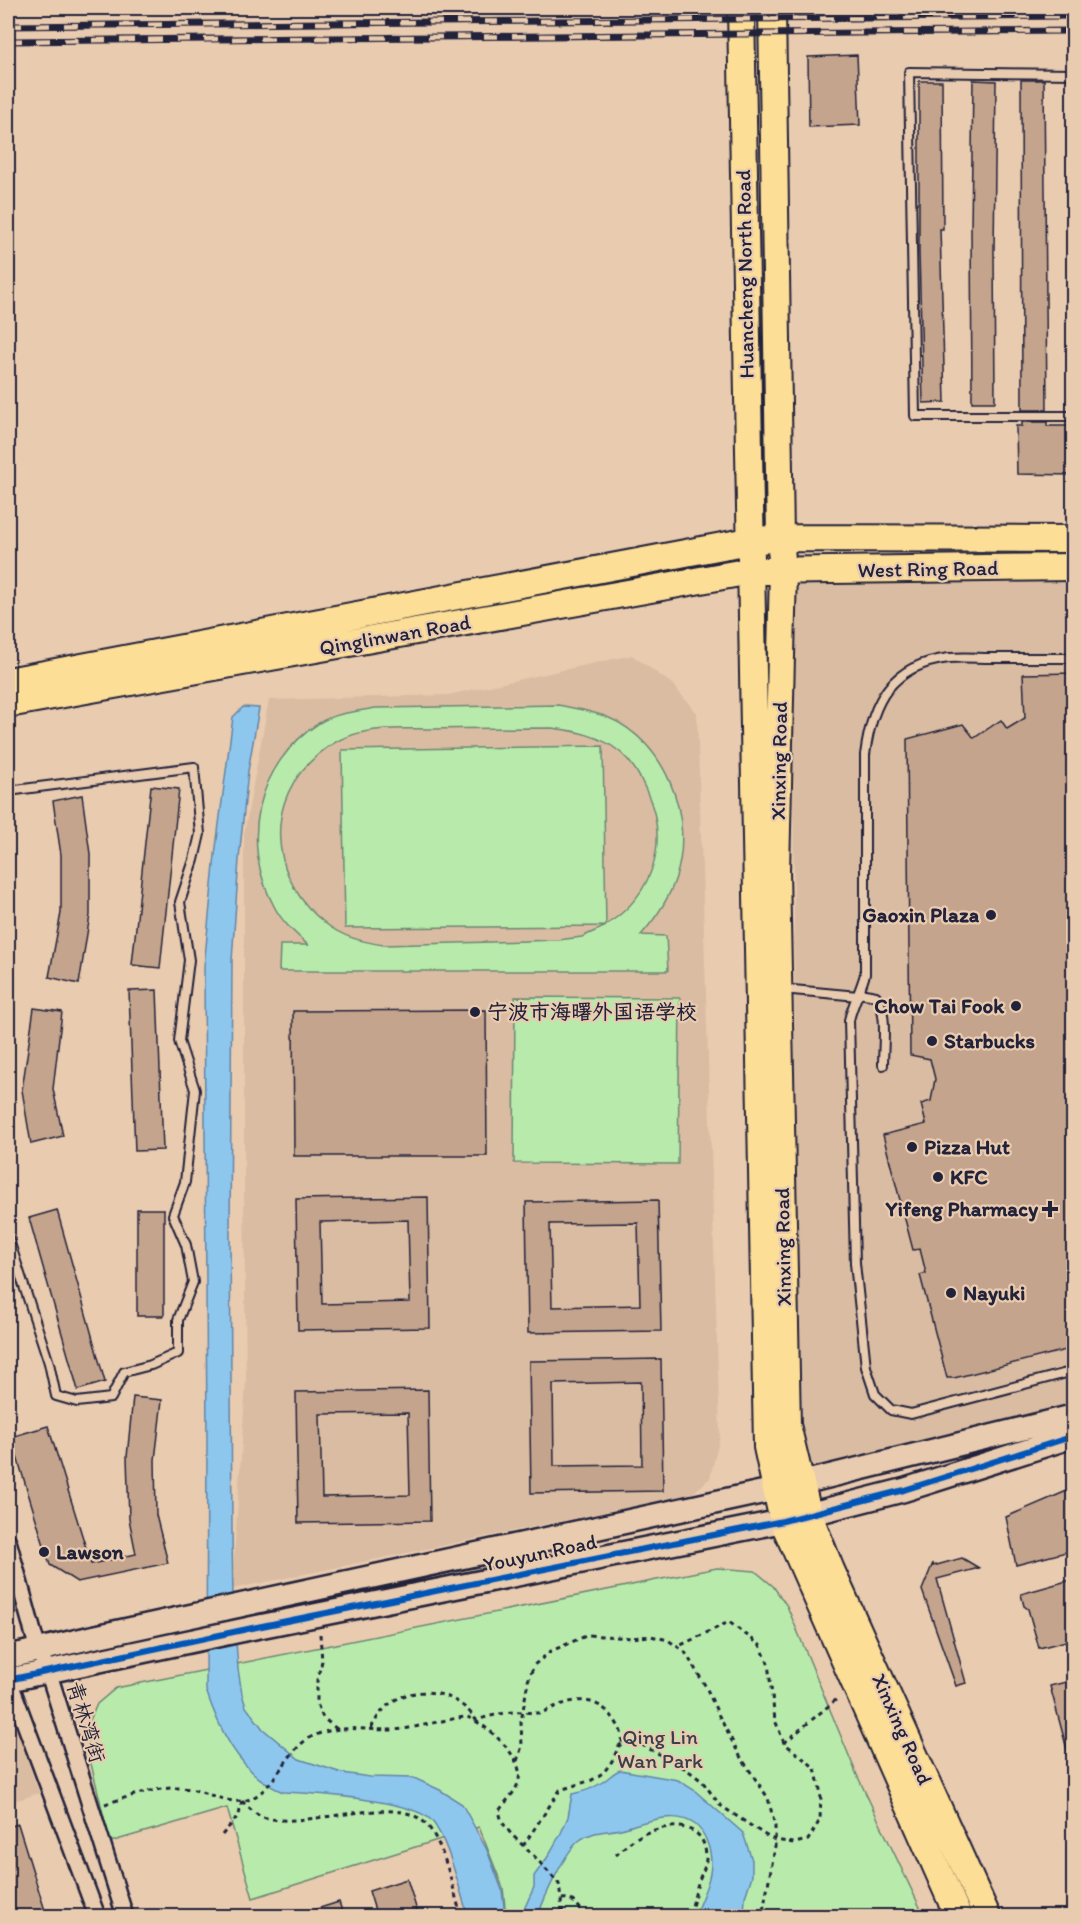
<svg xmlns="http://www.w3.org/2000/svg" width="1081" height="1924" viewBox="0 0 1081 1924" font-family="Itim,'LXGW WenKai TC',sans-serif">
<rect width="100%" height="100%" fill="#e9cbaf"/>
<filter id="ink" filterUnits="userSpaceOnUse"><feTurbulence type="fractalNoise" baseFrequency=".0167" numOctaves="2"/><feDisplacementMap in="SourceGraphic" scale="12" xChannelSelector="R" yChannelSelector="G"/><feConvolveMatrix kernelMatrix="1 2 1 2 8 2 1 2 1" color-interpolation-filters="sRGB"/></filter>
<g filter="url(#ink)">
<path fill="#dabca2" d="M1074,578l-1,831 -262,63 -14,-50 -5,-842z
M632,655l40,29 25,29 23,723 -10,42 -18,16 -460,95 14,-207 -2,-192v-356l25,-134 179,-5z
M8,1704l31,89 -31,10z"/>
<path fill="#b8ebab" stroke="#6d8673" stroke-width="1.5" fill-rule="evenodd" d="M558,705c16,3 33,6 49,12 59,24 88,101 69,160 -7,22 -20,41 -35,58l25,1 2,35h-389l1,-26h28c-12,-11 -25,-22 -33,-37 -36,-65 -19,-144 44,-185 16,-10 39,-12 57,-15zM552,728c25,3 49,8 68,24 12,10 20,24 26,38 24,52 8,104 -40,135l-3,-179 -261,4 3,178 261,-2 -24,11 -24,3 -174,5c-21,-3 -42,-8 -59,-22 -50,-38 -63,-112 -17,-159 11,-11 26,-23 41,-28 27,-10 57,-7 85,-7 40,-1 79,-1 118,-1z
M515,997l165,1 -2,166 -164,-1z
M717,1568l38,3 18,15 14,20 70,169 67,141h-418l-3,-28 -24,-61 -226,71 -26,-90 -117,34 -23,-95 1,-22 9,-21 19,-16z"/>
<path fill="#8ec7ed" stroke="#6385a6" stroke-width="1.5" d="M243,707l16,1 -11,63 -9,88 -7,101 -2,271 2,303 1,65 5,70 4,25 4,13 17,22 36,30 43,14 28,4 44,1 26,12 22,14 25,46 15,40 3,26h-37c-9,-27 -19,-74 -36,-95 -18,-21 -120,-28 -149,-29 -41,-16 -64,-62 -77,-102l1,-249 -3,-474 11,-112 18,-138z
M620,1770l58,10 16,10 49,43 9,27v16l-7,21 -1,19h-49c4,-14 13,-29 15,-43 2,-11 1,-21 -3,-31 -13,-36 -51,-24 -79,-15 -17,6 -34,2 -48,13 -15,11 -36,58 -42,76h-17l13,-29v-11l13,-18 14,-25 7,-16 4,-23c12,-2 22,-6 32,-13 6,-4 8,-8 16,-11z"/>
<path fill="#c4a48c" stroke="#22223b" stroke-width="1.5" fill-rule="evenodd" d="M857,55l3,70 -51,2 -1,-70z
M973,80l23,1 -2,170 1,151h-23l-1,-172z
M1021,80h23l3,330h-25z
M919,81h23l1,148h-3l5,173 -22,1 -4,-151z
M1022,422h25v4h27v49l-57,-1 -1,-48h6z
M1074,673v675l-120,30h-7l-27,-103 6,-2 -6,-24 -7,1 -30,-115 43,-11 -5,-20 10,-3 4,-22 -5,-20 -20,-4 -3,-316 56,-15 11,14 27,-18 6,9 18,-11 -2,-44z
M151,786l28,3 -19,179 -28,-3z
M82,795l8,59v61l-11,69 -30,-7 12,-64v-58l-8,-54z
M157,990l6,160 -28,1 -6,-160z
M34,1008l28,4 -9,77 10,47 -32,8 -9,-54z
M486,1010l1,146h-193l-1,-145z
M428,1197l2,131 -132,2 -2,-131zM408,1220l2,82 -88,2 -2,-82z
M658,1200l3,131 -133,2 -2,-131zM638,1223l2,82 -88,2 -2,-83z
M137,1209h27v107h-27z
M57,1210l48,172 -27,8 -49,-172z
M661,1359l2,132 -132,2 -2,-132zM641,1382l1,83 -88,1 -1,-82z
M428,1390l2,131 -132,2 -2,-131zM408,1413l2,82 -88,2 -2,-83z
M133,1397l29,3 -7,60 1,55 12,48 -91,19 -27,-17 -39,-128 37,-11 43,138 45,-10 -7,-35 -2,-62z
M1074,1488v62l-58,15 -10,-48z
M962,1558l17,10 -42,11 29,104 -10,3 -34,-96 11,-27v3z
M1074,1579v60l-35,9 -11,-39 -4,-3 -3,-12z
M1074,1680v77h-5l-19,-71z
M18,1824l29,93h-39v-90z
M407,1879l12,38h-42l-8,-26z
M339,1902l5,15h-40v-4z"/>
<g fill="none" stroke-linecap="round" stroke-linejoin="round">
<g stroke="#22223b" stroke-width="12">
<path id="lane" d="M1074,74l-165,-2 6,344h159
M1074,658c-28,0 -56,0 -83,0 -14,0 -28,-1 -42,0 -58,7 -77,43 -84,97v219c-4,16 -12,29 -16,46l6,243 11,104 9,27 16,16 20,4 163,-43
M8,791l186,-24 6,67 -6,26 -14,42 9,58 -10,81 16,49 -10,92 -12,33 13,30 7,37 -15,38v33l-27,12 -27,7 -13,26 -34,4 -21,-6 -7,-33 -41,-126
M782,989l76,7
M859,993l17,3c12,14 7,50 7,69"/>
</g>
<g stroke="#22223b" stroke-width="20">
<path id="street" d="M8,1541l30,109 10,21 77,245
M8,1678l89,238"/>
</g>
<g stroke="#22223b" stroke-width="27">
<path id="secondary" d="M8,1657l86,-20 683,-148 297,-73
M8,1680l249,-53 526,-106 121,-31 170,-54"/>
</g>
<g stroke="#22223b" stroke-width="30">
<path id="primary" d="M741,8l26,1439 16,74 175,395
M772,8l8,530 3,32 -7,301 11,554 21,88 23,57 156,346
M8,681l741,-140 31,-3 294,1
M8,704l743,-133 323,-4"/>
</g>
<path stroke="#22223b" stroke-width="3" stroke-dasharray="4.5 4.5" stroke-linecap="butt" d="M320,1634l2,27 -5,19v24l6,14 14,11
M371,1728c6,-10 11,-19 21,-26 28,-19 66,-9 84,18 15,-4 31,-9 46,-8 5,0 10,1 14,1 10,0 18,-7 27,-9 19,-7 38,-3 50,14 6,8 10,15 9,25
M784,1743l54,-45
M517,1761l5,-15 -1,-24 7,-41 6,-16 17,-14 37,-16 44,3 19,-2 17,4 17,12 21,35 13,29 21,40 28,42 7,28v22l-13,68
M242,1801c6,6 13,14 21,16 43,14 131,-25 162,6 18,17 29,69 36,93
M105,1804c23,-7 50,-17 75,-16 21,0 42,15 62,13 30,-3 43,-51 69,-64 27,-13 52,-7 80,-7 25,-1 51,-11 76,-13 19,7 57,40 52,62 -2,13 -14,22 -20,32l3,11 9,12 24,23 24,27 4,32
M222,1835l17,-20 3,-14
M523,1846l37,-56 32,-10 12,-8 8,-11 7,-15 6,-5 8,-1 53,29 16,12 18,24 45,30 10,5 19,3 14,-3 12,-20 1,-26 -6,-26 -31,-25 -9,-23 -7,-57 -8,-18 -31,-23 -52,25
M616,1855c7,-6 14,-14 22,-18 25,-14 68,-19 68,21 0,9 -4,14 -7,22 -4,12 -6,25 -10,36
M562,1899c12,-2 17,9 24,17"/>
<use href="#lane" stroke="#e9cbaf" stroke-width="8"/>
<use href="#street" stroke="#e9cbaf" stroke-width="15"/>
<use href="#secondary" stroke="#e9cbaf" stroke-width="22"/>
<use href="#primary" stroke="#fdde96" stroke-width="26"/>
<g stroke="#22223b" stroke-width="7">
<path id="rail" d="M8,26l1066,-10
M8,41l1066,-10"/>
</g>
<use href="#rail" stroke="#e9cbaf" stroke-width="4.5" stroke-dasharray="14" stroke-linecap="butt"/>
<g stroke="#e9cbaf" stroke-width="10">
<path id="cycleway" d="M8,1680l249,-53 526,-106 121,-31 170,-54"/>
</g>
<use href="#cycleway" stroke="#0057b8" stroke-width="6"/>
</g>
</g>
<g fill="#22223b" stroke="#e9cbaf" stroke-width="2">
<circle cx="991" cy="915" r="6"/>
<circle cx="1016" cy="1006" r="6"/>
<circle cx="475" cy="1012" r="6"/>
<circle cx="932" cy="1041" r="6"/>
<circle cx="912" cy="1147" r="6"/>
<circle cx="938" cy="1177" r="6"/>
<path d="M1047 1200h6v6h6v6h-6v6h-6v-6h-6v-6h6z"/>
<circle cx="951" cy="1293" r="6"/>
<circle cx="44" cy="1552" r="6"/>
</g>
<g text-anchor="middle" stroke-width="4.5" stroke-linejoin="round" paint-order="stroke">
<g font-size="21" fill="#22223b" stroke="#e9cbaf">
<text transform="translate(745 274) rotate(-91)" y="7">Huancheng North Road</text>
<text transform="translate(928 569) rotate(-1)" y="7">West Ring Road</text>
<text transform="translate(395 635) rotate(-10)" y="7">Qinglinwan Road</text>
<text transform="translate(779 761) rotate(-89)" y="7">Xinxing Road</text>
<text transform="translate(783 1247) rotate(-91)" y="7">Xinxing Road</text>
<text transform="translate(540 1553) rotate(-12)" y="7">Youyun Road</text>
<text transform="translate(86 1722) rotate(73)" y="7">青林湾街</text>
<text transform="translate(902 1729) rotate(66)" y="7">Xinxing Road</text>
</g>
<g font-size="21" font-weight="bold" fill="#22223b" stroke="#e9cbaf" text-anchor="start">
<text x="979" y="922" text-anchor="end">Gaoxin Plaza</text>
<text x="1004" y="1013" text-anchor="end">Chow Tai Fook</text>
<text x="487" y="1019">宁波市海曙外国语学校</text>
<text x="944" y="1048">Starbucks</text>
<text x="924" y="1154">Pizza Hut</text>
<text x="950" y="1184">KFC</text>
<text x="1038" y="1216" text-anchor="end">Yifeng Pharmacy</text>
<text x="963" y="1300">Nayuki</text>
<text x="56" y="1559">Lawson</text>
</g>
<g font-size="21" fill="#38404c" stroke="#e9cbaf">
<text x="660" y="1744">Qing Lin<tspan x="660" dy="24">Wan Park</tspan></text>
</g>
</g>
<rect width="1081" height="1924" fill="none" stroke="#e9cbaf" stroke-width="30"/>
<rect x="15" y="15" width="1051" height="1894" fill="none" stroke="#22223b" stroke-width="2" filter="url(#ink)"/>
</svg>
